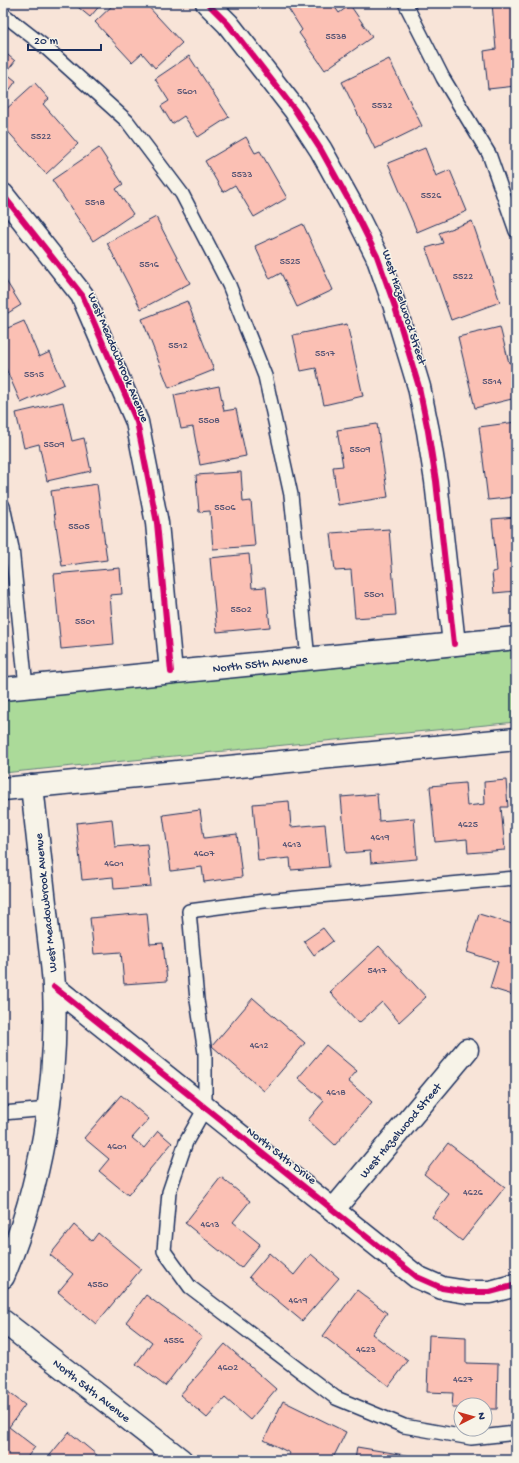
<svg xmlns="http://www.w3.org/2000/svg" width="519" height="1463" viewBox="0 0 519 1463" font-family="'Gochi Hand',sans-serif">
<rect width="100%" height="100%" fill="#f8e4d8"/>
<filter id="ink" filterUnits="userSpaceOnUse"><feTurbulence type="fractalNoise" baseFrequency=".025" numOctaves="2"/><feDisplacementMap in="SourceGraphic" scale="8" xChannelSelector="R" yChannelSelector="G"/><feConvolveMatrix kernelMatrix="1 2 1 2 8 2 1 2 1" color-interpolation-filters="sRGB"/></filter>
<g filter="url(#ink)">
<path fill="#abda99" stroke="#63847c" d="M516,650v72l-513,51v-73z"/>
<path fill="#fbc0b4" stroke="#1b2f5e" d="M73,3h29l-12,14z
M115,3h30l37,40 -27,25 -13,-15 -10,9 -37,-40z
M295,3h37l7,10 11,-8 22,32 -47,33 -26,-37 3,-3 -14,-22z
M492,3h24v83l-28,3 -4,-38 12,-2z
M3,51l12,10 -9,12 10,8 -13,18z
M189,56l40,61 -31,20 -14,-21 -12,8 -11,-18 8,-5 -14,-22z
M389,59l33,67 -47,23 -33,-67z
M35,83l14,16 -6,5 35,40 -32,30 -43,-48v-14z
M246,137l9,16 5,-2 27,47 -33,19 -19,-32 -12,7 -18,-31z
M99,148l24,36 -7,5 17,25 -40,27 -41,-61z
M425,148l11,28 14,-6 17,41 -50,21 -29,-69z
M156,217l34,66 -49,26 -34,-66z
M472,221l28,81 -49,18 -25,-72 17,-5 -4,-10z
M303,224l30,66 -36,17 -16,-34 -11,6 -15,-33z
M3,276l18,29 -18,11z
M187,301l27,69 -45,18 -27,-69z
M24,321l15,36 11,-5 14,32 -43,19 -18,-41v-32z
M347,324l16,72 -39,9 -8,-37 -15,3 -8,-36z
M500,327l9,36 7,-2v37l-41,10 -17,-71z
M219,386l5,25 12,-2 10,47 -46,9 -7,-38 -12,2 -7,-34z
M63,402l9,39 12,-3 7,33 -44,10 -8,-37 -15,4 -8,-35z
M516,422v75l-28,3 -9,-73z
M377,424l11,73 -50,8 -5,-38 10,-1 -6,-36z
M241,472l2,30 8,-1 4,45 -42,3 -3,-38 -11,1 -3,-37z
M97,484l10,76 -45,6 -11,-75z
M516,517v74l-22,2 -2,-21 5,-1 -5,-52z
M389,529l7,86 -41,3 -4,-48 -16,1 -4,-38z
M249,554l3,34 14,-1 4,40 -53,5 -7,-74z
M120,568l2,26 -12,1 4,49 -53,5 -7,-75z
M506,780l2,27h-7l4,43 -37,3 -1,-14 -32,3 -5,-56 35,-3 2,23 18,-2 -1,-22z
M377,794l2,27 35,-3 3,41 -46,4 -1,-12 -24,2 -5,-56z
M289,801l2,26 34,-3 4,43 -38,3 -1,-12 -32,3 -5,-57z
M200,810l4,28 33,-4 5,43 -38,5 -2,-15 -31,4 -8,-56z
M112,819l3,28 32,-3 4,42 -37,3 -1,-12 -31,3 -6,-57z
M147,913l3,31 13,-1 4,38 -43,3 -3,-32 -27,2 -4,-36z
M479,914l37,11v71l-26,-8 8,-26 -31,-10z
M323,928l10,13 -19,14 -10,-14z
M379,946l47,51 -27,25 -17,-20 -23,21 -29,-31z
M253,998l52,45 -41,48 -52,-45z
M326,1045l31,26 -9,10 24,21 -37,43 -27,-25 16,-19 -26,-23z
M121,1095l28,24 -17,19 12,10 14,-17 14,12 -44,52 -29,-24 10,-12 -25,-21z
M448,1143l57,44 -43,54 -30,-24 17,-23 -25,-20z
M221,1177l29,24 -17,21 27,22 -19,24 -56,-45z
M74,1225l18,16 6,-8 43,36 -45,55 -38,-32 15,-18 -23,-19z
M269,1253l25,22 17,-21 28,24 -37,43 -53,-44z
M357,1290l30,23 -15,21 36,27 -19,25 -66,-50z
M146,1295l56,42 -37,49 -29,-22 16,-22 -26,-20z
M429,1335l37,2v26l32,1 -1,45h-12v-4h-24v3h-9l1,-15 -26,-1z
M225,1344l51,45 -26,31 -25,-22 -18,20 -27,-23z
M3,1388l22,17 -16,22 26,20 -10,13h-22z
M283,1401l63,31 -14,28h-46l4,-7 -26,-13z
M69,1432l28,23 -4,5h-47z
M357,1447l66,11v2h-68z"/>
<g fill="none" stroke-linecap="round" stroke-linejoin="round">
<g stroke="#1b2f5e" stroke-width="16">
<path id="lane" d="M405,3l38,75 46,76 27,77
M3,14l41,32 83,75 55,73 47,91 36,91 26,119 17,164
M3,506l9,42 14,139
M516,878l-252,23 -75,10 8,89 8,53v55l-19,34 -17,50 -5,59 26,36 146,111 68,28 67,12 45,-5
M3,1113l45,-4"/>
</g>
<g stroke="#1b2f5e" stroke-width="25">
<path id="street" d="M207,3l21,21 67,86 26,40 31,56 25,50 17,48 25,83 9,44 8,50 18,163
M3,195l79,100 55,127 20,101 14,149
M54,987l363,290 25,11 25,4h23l26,-7
M334,1209l133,-159
M3,1277c38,-90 55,-191 51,-290 -1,-22 -5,-44 -7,-66 -5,-45 -10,-90 -15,-135
M3,1321l178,139"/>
</g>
<g stroke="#1b2f5e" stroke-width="25">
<path id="secondary" d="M3,689l513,-51
M3,789l513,-50"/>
</g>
<use href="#lane" stroke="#f7f3e8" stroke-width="13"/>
<use href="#street" stroke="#f7f3e8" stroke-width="22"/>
<use href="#secondary" stroke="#f7f3e8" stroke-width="22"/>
<g stroke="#f7f3e8" stroke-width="8">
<path id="cycleway" d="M207,3l21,21 67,86 26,40 31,56 25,50 17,48 25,83 9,44 8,50 18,163
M3,195l79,100 55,127 20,101 14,149
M54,987l363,290 25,11 25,4h23l26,-7"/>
</g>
<use href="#cycleway" stroke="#d6006c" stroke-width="6"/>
</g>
</g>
<g text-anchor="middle" stroke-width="3" stroke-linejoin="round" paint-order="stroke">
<g font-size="10" fill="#535374">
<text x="336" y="39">5538</text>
<text x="187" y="94">5601</text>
<text x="382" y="108">5532</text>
<text x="41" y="139">5522</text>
<text x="242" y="177">5533</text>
<text x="431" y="198">5526</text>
<text x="95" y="205">5518</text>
<text x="290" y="264">5525</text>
<text x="149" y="267">5516</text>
<text x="463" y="279">5522</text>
<text x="178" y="348">5512</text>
<text x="325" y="356">5517</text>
<text x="34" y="377">5515</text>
<text x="492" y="384">5514</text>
<text x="209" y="423">5508</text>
<text x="54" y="447">5509</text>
<text x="360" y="452">5509</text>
<text x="225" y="510">5506</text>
<text x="79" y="529">5505</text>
<text x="374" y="597">5501</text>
<text x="241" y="612">5502</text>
<text x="85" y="624">5501</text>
<text x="468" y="827">4625</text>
<text x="380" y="840">4619</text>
<text x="292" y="847">4613</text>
<text x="204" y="856">4607</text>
<text x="114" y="866">4601</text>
<text x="377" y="973">5417</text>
<text x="259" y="1048">4612</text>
<text x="336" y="1095">4618</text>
<text x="117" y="1149">4601</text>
<text x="473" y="1195">4626</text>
<text x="210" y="1227">4613</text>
<text x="98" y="1287">4550</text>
<text x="298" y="1303">4619</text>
<text x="174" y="1343">4556</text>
<text x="366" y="1352">4623</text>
<text x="228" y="1370">4602</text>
<text x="463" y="1382">4627</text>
</g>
<g font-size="12" fill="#1b2f5e" stroke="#f7f3e8">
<text transform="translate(405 307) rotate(72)" y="4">West Hazelwood Street</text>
<text transform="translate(119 357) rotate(67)" y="4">West Meadowbrook Avenue</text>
<text transform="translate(260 663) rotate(-6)" y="4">North 55th Avenue</text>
<text transform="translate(45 903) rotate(-96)" y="4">West Meadowbrook Avenue</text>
<text transform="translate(400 1130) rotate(-50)" y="4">West Hazelwood Street</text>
<text transform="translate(282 1155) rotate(38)" y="4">North 54th Drive</text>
<text transform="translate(92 1390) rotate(38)" y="4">North 54th Avenue</text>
</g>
</g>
<rect width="519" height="1463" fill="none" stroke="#f7f3e8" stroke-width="16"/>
<rect x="8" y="8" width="503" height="1447" fill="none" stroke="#1b2f5e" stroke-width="1.5" filter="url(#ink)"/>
<g transform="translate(473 1417) rotate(84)"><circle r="19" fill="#f7f3e8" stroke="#9fa5b1"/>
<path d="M0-3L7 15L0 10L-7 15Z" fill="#c8321e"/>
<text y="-6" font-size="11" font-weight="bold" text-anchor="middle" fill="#1b2f5e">N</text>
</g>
<path d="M28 44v6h73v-6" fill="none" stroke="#1b2f5e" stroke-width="2"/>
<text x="34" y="44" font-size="12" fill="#1b2f5e" stroke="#f7f3e8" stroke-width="3" paint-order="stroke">20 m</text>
</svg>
